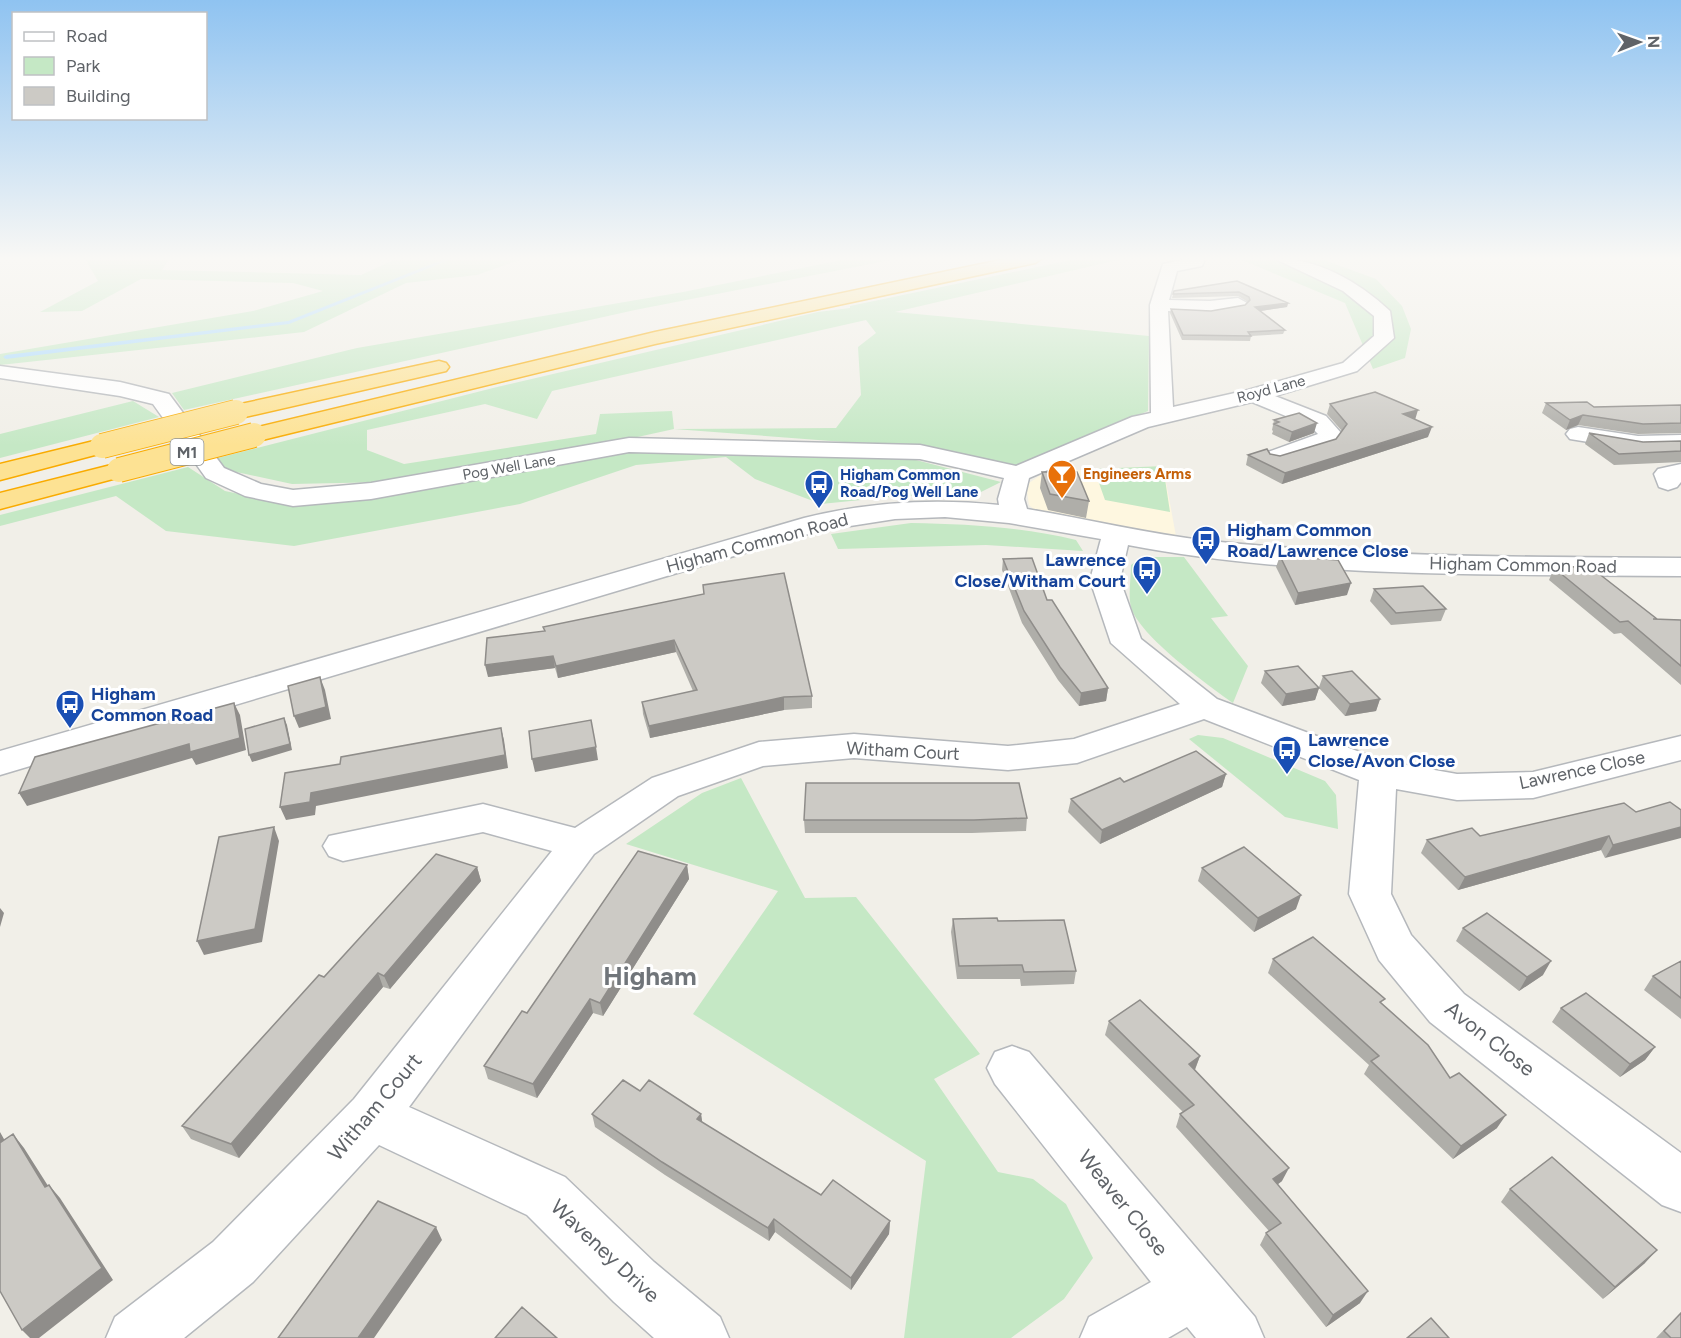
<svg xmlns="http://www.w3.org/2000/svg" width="1681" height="1338" viewBox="0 0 1681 1338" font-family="Figtree,sans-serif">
<rect width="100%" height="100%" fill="#f1efe8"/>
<path fill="#fef7e0" d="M1163,466l13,70 -135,-20 -12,-11 -3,-20 19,-13z"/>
<path fill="#c5e8c5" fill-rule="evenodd" d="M52,258h118l-8,12 199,5 37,-17h127l-48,17 -71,8 -102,49 -304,33v-11l253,-43 70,-20 -30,-8 -152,-4 -59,32 -42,1 58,-31 -13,-22 -39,1z
M852,258h49l-266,52 -451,100 -12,-17 185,-45 326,-56z
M1081,258h45l-231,54 254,24 -1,75 -137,57 -88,-20 -249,-19 -91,20 -195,33 -96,2 -65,-14 -21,-9 287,-73 325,-76 32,-4v-2zM866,320l10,13 -18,14 3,48 -25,33 -162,1 -2,-18 -72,3 -4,20 -192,30 -37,-14v-20l118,-26 52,15 15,-28z
M1237,258h82l57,21 26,27 9,23 -6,29 -32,11 -28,-66z
M133,401l26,16 -159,41v-24z
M631,449l285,11 85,22 -28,14h-72l-80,8 -66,-25 -29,-22 -90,8 -116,39 -226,42 -128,-15 -50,-35 -116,30v-11l188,-48 37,24 53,11z
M1163,466l7,46 -65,-12 -11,-31z
M911,523c56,1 110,4 165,17l7,11 -97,-6 -148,4 -7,-15z
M1142,557h42l44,59 -17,2 37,48 -15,37c-25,-18 -94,-67 -102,-96 -3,-11 0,-29 0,-42z
M1198,735l25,3 102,43 11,14 2,34 -53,-12 -96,-78z
M741,778l64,120 51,-1 124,157 -46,25 64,93 35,7 33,25 27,54 -29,41 -53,39h-107l22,-177 -233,-147 85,-123 -152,-47 76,-51z"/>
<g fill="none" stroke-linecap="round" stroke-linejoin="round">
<path fill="#aadaff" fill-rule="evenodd" d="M447,258h7l-165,66 -283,35 -3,-2 3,-2 282,-34z"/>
<g stroke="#b5b8bc" stroke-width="3">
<path id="minor" d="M1191,258h11l2,4 -2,4 -25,5 -8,29 41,1 28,-3 9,5 -3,4 -34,6 -42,-2 5,96 75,-17 95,-27 31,-27v-20l-31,-25 -70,-33c44,0 85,23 117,53l4,27 -37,33 -82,25 51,20 16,18 -10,13 -55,17 -9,-2 -3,-5 3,-5 50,-18 -8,-8 -58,-24 -104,25 -119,51 -5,21 3,10c61,10 121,25 183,32 156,16 314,16 471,17v18c-181,-2 -376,3 -553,-31l-8,35 21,59 76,60 167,62 73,13 76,-2 148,-36v24l-148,38 -76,2 -61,-11 -5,105 20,41 53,59 217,159v59l-19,-7 -232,-183 -51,-62 -30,-66 10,-114 -155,-61 -127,44 -69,7 -154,-12 -91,8 -85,30 -84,58 -185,253 156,70 89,85 66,55 9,21h-75l-40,-36 -87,-87 -148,-70 -126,137 -69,56h-78l9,-21 98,-75 141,-143 198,-248 -69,-19 -140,29 -14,-5 -6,-10 6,-10 154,-32 92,24 77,-50 107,-36 95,-8 154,12 66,-7 106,-35 -69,-61 -21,-63 11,-41 -92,-16 -64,-6 -50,2 -77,12 -818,244v-24l804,-233c64,-16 130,-20 195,-13l-1,-6 6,-21 -84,-19 -291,-7 -258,47 -78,7 -48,-10 -39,-18 -53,-74 -33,-8 -120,-18v-12l120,16 49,12 55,74 37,16 32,6 78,-7 258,-45 291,7 96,21 116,-49 19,-4 -1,-108 13,-41z
M1578,427l60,9 43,-1v14l-43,1 -68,-11 -4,-5 4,-5z
M1681,464v18l-4,5 -9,3 -9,-3 -5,-13 4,-5z
M1012,1046l17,6 226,265 9,21h-68l-9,-11 -19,11h-88l9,-21 62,-35 -156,-198 -8,-16 8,-16z"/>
</g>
<g stroke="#f9ab00" stroke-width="3">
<path id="highway" d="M1010,258h33l-8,5 -380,81 -401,98 -8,-2 -4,-5 4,-5 409,-98z
M439,361l7,2 3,4 -3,4 -210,48 -8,-2 -3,-5 3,-5 8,-2z
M102,439l8,2 4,5 -4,5 -110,29v-16z
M119,463l9,2 3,5 -3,5 -128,34v-16z"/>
</g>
<use href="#minor" fill="#fff" fill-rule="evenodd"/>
<use href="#highway" fill="#fde293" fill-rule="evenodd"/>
<g stroke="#f9ab00" stroke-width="26" stroke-linecap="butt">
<path id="highway-bridge" d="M102,446l134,-34
M119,470l135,-35"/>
</g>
<use href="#highway-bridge" stroke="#fde293" stroke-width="24"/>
</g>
<path fill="#afaea9" d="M1237,281l51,22 -1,4 -27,4 25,19 -2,4 -32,2 -1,5 -68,-1 -12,-27 1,-4 40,2 34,-6 3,-3 -10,-6 -66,2 2,-7z
M1546,403l48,4 87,-2v28l-43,1 -60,-9 -12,5 -24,-17z
M1330,404l85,15 13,18 -146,47 -36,-19 2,-10 22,-1 10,2 56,-17 6,-8 -15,-17z
M1274,420l40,13 -25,9 -17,-8 1,-3 -1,-1z
M1589,433l54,9 38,-1v22v-1l-67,3 -29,-21z
M1042,472l47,29 -3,17 -38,-8 -8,-22z
M1280,556l67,39 -52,10 -19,-38z
M1003,559l44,41 61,88 -2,13 -27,5 -21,-26 -36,-57 -20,-53z
M1554,568l103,51 24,1v65l-60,-52 -7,1 -65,-54z
M703,585l109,111v12l-28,2 -134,28 -7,-24 -1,-12 51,-11 -17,-39 -118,26 -3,-10 -67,9 56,-46 160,-37z
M1374,589l72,20 -5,12 -50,4 -21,-24z
M1265,671l54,16 4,-11 57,23 -4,12 -31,5 -26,-28 -4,12 -33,6 -21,-23z
M1226,774l-4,13 -122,57 -32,-32 3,-13 53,-17z
M1636,812l-31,46 -4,-8 -143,40 -37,-37 6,-13 53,-4z
M1027,818l-1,13 -54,2h-167l-1,-13z
M687,865l2,14 -86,137 -10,-3 -56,85 -49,-19 -4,-13 43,-53z
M477,867l4,14 -91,108 -7,-2 -144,171 -48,-19 -9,-13 142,-149z
M1202,868l94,41 -42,23 -56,-51z
M953,919l45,2 78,50 -2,13 -53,2 -1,-7h-63l-6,-47z
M1463,928l80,47 -24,16 -63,-50z
M1273,959l110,46 114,123 -44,31 -89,-85 5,-9 -101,-92z
M1681,961v58l-37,-29 9,-14z
M1561,1008l94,39 -10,13 -25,17 -68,-55z
M1109,1021l91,35 -5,14 87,111 -5,4 83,118 -34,24 -66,-82 6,-12 3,-2 -93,-104 4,-13 3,-2 -78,-77z
M640,1091l61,23 1,9 119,72 69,26 -1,13 -38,56 -76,-58 -6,9 -104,-66 -70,-48 -3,-13z
M1510,1189l135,74 -42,36 -102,-97z
M1681,1312v26h-25z"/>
<path fill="#8f8d8a" d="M1288,303l-1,4 -33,5 1,-5z
M1418,410l-3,10 -12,-6z
M1583,415l-5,10 -12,5 4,-10z
M1317,423l-3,10 -25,9 3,-10z
M1432,427l-4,10 -146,47 3,-11z
M1351,583l-4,12 -52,10 3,-12z
M674,640l2,12 -118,26 -2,-12z
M553,656l2,12 -67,9 -3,-12z
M320,677l5,13 6,29 -32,9 -5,-12z
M1108,688l-2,13 -27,5 2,-13z
M1319,688l-4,12 -33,6 4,-12z
M784,697v13l-134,28 -1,-12z
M1380,699l-4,12 -31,5 5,-12z
M234,703l6,12 6,35 -50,15 -4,-7 -165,48 -8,-13 170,-49z
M284,718l3,7 5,25 -40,12 -3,-7z
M501,728l3,12 4,28 -192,38 -1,9 -29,5 -6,-13 31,-14z
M596,747l2,13 -63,12 -3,-13z
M1226,774l-4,13 -122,57 2,-14z
M274,827l5,14 -17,101 -58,13 -7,-14z
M1681,827v11l-76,20 8,-13z
M1609,836l-8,14 -143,40 7,-13z
M687,865l2,14 -86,137 -3,-13z
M477,867l4,14 -91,108 -6,-13z
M1301,895l-5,14 -42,23 4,-14z
M0,908l4,5 -4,14z
M1551,961l-8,14 -24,16 8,-14z
M378,973l5,14 -144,171 -8,-14z
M590,999l3,14 -56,85 -4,-14z
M1655,1047l-10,13 -25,17 10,-13z
M1200,1056l-5,13 -10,8 4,-13z
M701,1114l2,13 -6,-8z
M1506,1115l-9,13 -44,31 8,-13z
M0,1132l13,23 -12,-13 -1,-3z
M13,1134l11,14 33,52 -12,-13z
M1289,1168l-7,13 -15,11 6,-13z
M49,1185l11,13 53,82 -74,58h-9l-8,-8z
M774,1219l1,13 -6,9 -1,-13z
M890,1221l-1,13 -38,56v-12z
M436,1227l6,13 -68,98h-16z
M1657,1250l-12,13 -42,36 12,-12z
M1368,1291l-8,12 -34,24 7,-12z"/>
<path fill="#cccac5" stroke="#8f8d8a" stroke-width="1.5" d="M1237,281l51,22 -33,4 30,23 -37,2 3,4 -68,-1 -12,-26 40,2 34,-6 5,-5 -1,-3 -10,-5 -66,2 1,-3z
M1375,392l43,18 -15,4 29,13 -147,46 -37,-18 19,-6 3,5 10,2 56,-17 11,-15 -17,-20z
M1587,402l7,5 87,-2v18l-38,1 -60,-9 -13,5 -24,-17z
M1299,413l18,10 -25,9 -18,-8 5,-2 -5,-2z
M1589,433l54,9 38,-1v10l-62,3z
M1042,472h35l12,29 -39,-7z
M1280,556l58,4 13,23 -53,10z
M1032,558l15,42h5l56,88 -27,5 -21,-26 -36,-56 -21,-52z
M1589,566l68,53h-4l28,1v46l-53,-45 -8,1 -66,-54z
M784,573l28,123 -28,1 -135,29 -7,-24 55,-12 -23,-50 -118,26 -3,-10 -68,9 2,-27 58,-7 -2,-4 161,-33 -1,-9z
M1423,586l23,23 -50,4 -22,-24z
M1298,666l21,22 -33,6 -21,-23z
M1352,671l28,28 -30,5 -27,-28z
M320,677l6,30 -32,9 -6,-30z
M234,703l6,35 -50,14 -1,-8 -170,49 16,-36z
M284,718l6,26 -41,11 -4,-26z
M591,720l5,27 -64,12 -3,-28z
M501,728l4,27 -194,38 -1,9 -30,5 5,-34 55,-9 1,-7z
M1196,751l30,23 -124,56 -31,-31 49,-21 4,4z
M806,783h213l8,35 -53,2h-170z
M1670,802l11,8v17l-68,18 -4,-9 -144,41 -38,-37 45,-12 8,8 144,-33 12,9z
M274,827l-19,102 -58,12 22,-104z
M1244,847l57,48 -43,23 -56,-50z
M638,851l49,14 -87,138 -10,-4 -57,85 -49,-18 38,-55 5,2z
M436,854l41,13 -93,109 -6,-3 -147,171 -49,-18 137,-151 5,2z
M1487,913l64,48 -24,16 -64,-49z
M997,918l1,3 66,-1 12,51 -52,1 -2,-7 -63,1 -6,-47z
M1313,937l72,62 -5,3 48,43 22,33 9,-5 47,42 -45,31 -90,-85 8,-5 -106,-97z
M1681,961v37l-28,-22z
M1586,993l69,54 -25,17 -69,-56z
M1140,1000l60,56 -11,8 100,104 -16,11 95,112 -35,24 -67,-82 15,-10 -101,-109 14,-9 -85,-84z
M623,1080l17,11 9,-11 52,34 -4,5 124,76 12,-15 57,41 -39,57 -77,-59 -6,9 -106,-66 -70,-48z
M13,1134l32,53 4,-2 53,83 -80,62 -22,-39v-152l1,3z
M1552,1157l105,93 -42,37 -105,-98z
M378,1201l58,26 -78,111h-80z
M522,1307l35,31h-62z
M1681,1313v25h-10l-7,-7z
M1431,1318l18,20h-42z"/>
<linearGradient id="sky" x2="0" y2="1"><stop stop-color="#8fc3f1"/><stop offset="0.58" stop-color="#f9f8f5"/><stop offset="1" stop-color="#f9f8f5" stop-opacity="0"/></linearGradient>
<rect width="1681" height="446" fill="url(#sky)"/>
<defs>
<g id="bar-pin" transform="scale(1.5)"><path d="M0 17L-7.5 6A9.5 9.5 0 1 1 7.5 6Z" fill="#e8710a" stroke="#fff"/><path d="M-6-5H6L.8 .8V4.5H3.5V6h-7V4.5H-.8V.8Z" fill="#fff"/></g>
<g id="bus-pin" transform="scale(1.5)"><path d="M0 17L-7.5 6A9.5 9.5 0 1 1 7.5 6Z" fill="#1a4fb4" stroke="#fff"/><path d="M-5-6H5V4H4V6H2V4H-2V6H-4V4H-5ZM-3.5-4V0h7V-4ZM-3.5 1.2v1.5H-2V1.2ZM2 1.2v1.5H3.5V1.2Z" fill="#fff"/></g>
</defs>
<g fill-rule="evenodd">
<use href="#bar-pin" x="1062" y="474"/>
<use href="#bus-pin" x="819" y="484"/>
<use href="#bus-pin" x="1206" y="540"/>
<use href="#bus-pin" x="1147" y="570"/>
<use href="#bus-pin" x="70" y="704"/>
<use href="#bus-pin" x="1287" y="750"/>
</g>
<g text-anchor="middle" stroke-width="6" stroke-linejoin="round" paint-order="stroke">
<g font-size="15" fill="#5f6368" stroke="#fff">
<text transform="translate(1271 389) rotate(-15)" y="5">Royd Lane</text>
<text transform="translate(509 467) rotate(-10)" y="5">Pog Well Lane</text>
</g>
<g font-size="15" font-weight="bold" fill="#c56008" stroke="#fff" text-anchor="start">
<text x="1083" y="479">Engineers Arms</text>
</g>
<g font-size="15" font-weight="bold" fill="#164399" stroke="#fff" text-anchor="start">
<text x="840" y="480">Higham Common<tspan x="840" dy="17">Road/Pog Well Lane</tspan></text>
</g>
<rect fill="#fff" stroke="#8f9295" stroke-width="1.5" x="170.5" y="439" width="33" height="26" rx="4.5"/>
<g font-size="16" font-weight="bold" fill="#5f6368">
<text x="187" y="458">M1</text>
</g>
<g font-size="18" font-weight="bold" fill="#164399" stroke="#fff" text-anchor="start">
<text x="1227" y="536">Higham Common<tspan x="1227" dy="21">Road/Lawrence Close</tspan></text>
<text x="1126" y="566" text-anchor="end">Lawrence<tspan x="1126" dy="21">Close/Witham Court</tspan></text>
<text x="91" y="700">Higham<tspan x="91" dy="21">Common Road</tspan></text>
<text x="1308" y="746">Lawrence<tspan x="1308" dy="21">Close/Avon Close</tspan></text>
</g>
<g font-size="18" fill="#5f6368" stroke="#fff">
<text transform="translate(757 543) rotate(-15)" y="6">Higham Common Road</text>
<text transform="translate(1523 565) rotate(1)" y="6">Higham Common Road</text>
<text transform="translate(903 751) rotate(3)" y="6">Witham Court</text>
<text transform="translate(1582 770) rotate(-12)" y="6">Lawrence Close</text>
</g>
<g font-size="21" fill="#5f6368" stroke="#fff">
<text transform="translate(1490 1039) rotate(38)" y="7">Avon Close</text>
<text transform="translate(375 1107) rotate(-50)" y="7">Witham Court</text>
<text transform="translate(1123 1203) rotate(51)" y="7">Weaver Close</text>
<text transform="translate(605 1251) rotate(43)" y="7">Waveney Drive</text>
</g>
<g font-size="26" font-weight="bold" fill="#70757a" stroke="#fff">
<text x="650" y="985">Higham</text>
</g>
</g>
<rect x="12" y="12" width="195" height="108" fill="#ffffff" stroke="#bfc1c3" stroke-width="1.5"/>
<rect x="24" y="32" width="30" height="9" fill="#ffffff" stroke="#bfc1c3" stroke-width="1.5"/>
<text x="66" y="42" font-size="18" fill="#5f6368">Road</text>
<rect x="24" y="57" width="30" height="18" fill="#c5e8c5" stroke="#bfc1c3" stroke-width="1.5"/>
<text x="66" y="72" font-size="18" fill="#5f6368">Park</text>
<rect x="24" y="87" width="30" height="18" fill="#cccac5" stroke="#bfc1c3" stroke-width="1.5"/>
<text x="66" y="102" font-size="18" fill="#5f6368">Building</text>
<g transform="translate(1639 42) rotate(89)" stroke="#ffffff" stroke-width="4.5" paint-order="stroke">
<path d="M0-4.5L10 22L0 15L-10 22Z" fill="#5f6368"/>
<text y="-9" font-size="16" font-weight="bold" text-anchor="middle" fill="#5f6368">N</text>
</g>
</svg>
